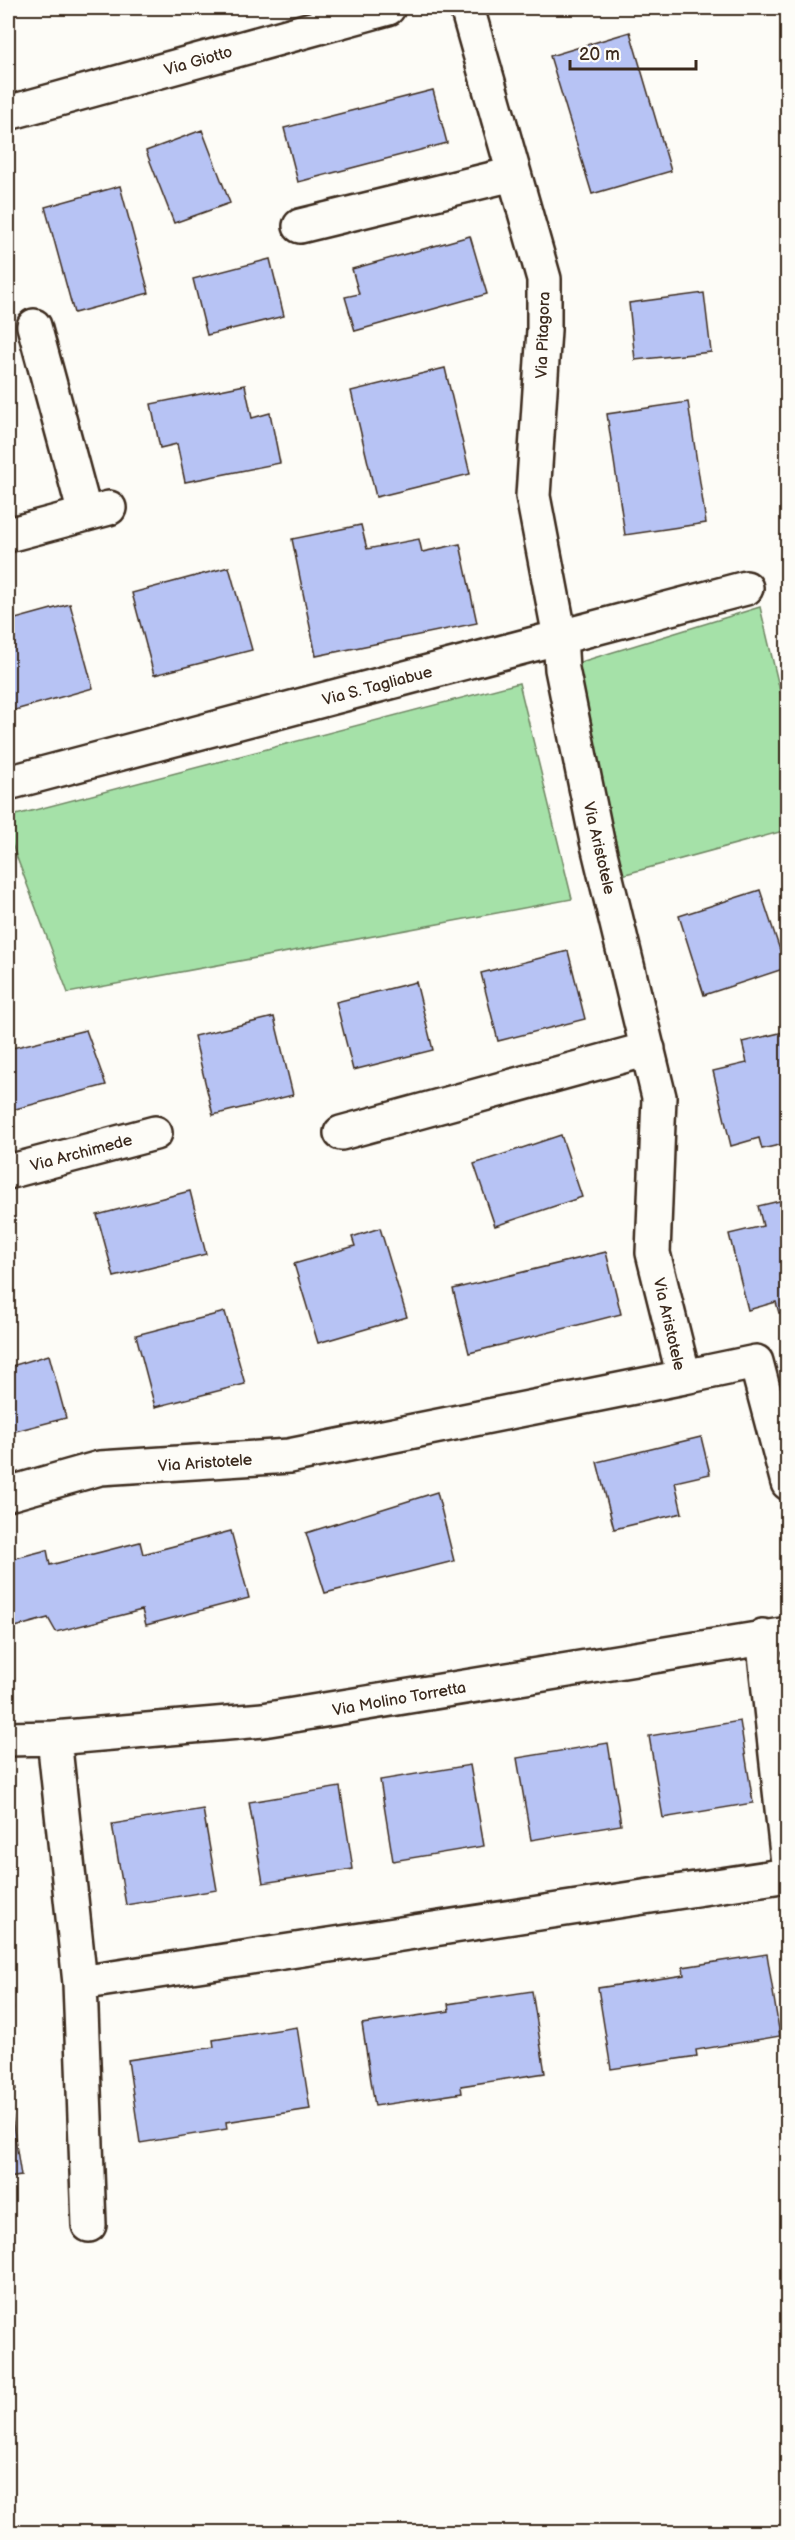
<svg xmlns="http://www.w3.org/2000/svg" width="795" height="2540" viewBox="0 0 795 2540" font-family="'Balsamiq Sans',sans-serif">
<rect width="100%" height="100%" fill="#fdfcf7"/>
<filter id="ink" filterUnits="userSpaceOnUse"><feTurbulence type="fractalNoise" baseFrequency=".0167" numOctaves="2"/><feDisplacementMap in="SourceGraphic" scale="12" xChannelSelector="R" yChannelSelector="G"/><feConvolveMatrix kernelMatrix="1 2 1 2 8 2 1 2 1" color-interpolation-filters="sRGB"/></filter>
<g filter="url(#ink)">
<path fill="#a5e1a8" stroke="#708663" stroke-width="1.5" d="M760,607l27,113v110l-165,45 -48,-211z
M519,683l53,216 -504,94 -60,-159v-17z"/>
<path fill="#b7c3f4" stroke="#3b2a1e" stroke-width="1.5" d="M630,32l41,139 -79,23 -42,-138z
M433,90l14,53 -149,39 -14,-54z
M202,130l28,73 -56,20 -28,-72z
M120,186l29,107 -75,20 -29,-106z
M470,236l17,58 -132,37 -10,-34 14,-3 -7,-25z
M270,259l14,57 -77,19 -14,-56z
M704,293l7,59 -76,8 -6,-57z
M445,368l25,106 -94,23 -25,-106z
M245,385l7,33 18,-5 10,50 -95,19 -8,-38 -17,4 -9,-44z
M688,402l18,121 -81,12 -18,-121z
M361,525l6,24 52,-10 3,13 38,-8 17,79 -161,33 -24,-117z
M229,567l23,83 -98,25 -22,-82z
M70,604l23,84 -85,24v-91z
M760,890l26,78 -82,27 -25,-79z
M568,951l17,68 -87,22 -17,-68z
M416,982l17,68 -80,20 -17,-68z
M274,1017l19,78 -80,20 -19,-79z
M86,1030l20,55 -98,26v-62z
M788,1031v112l-26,6 -3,-11 -28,8 -18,-75 34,-8 -5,-21z
M561,1135l21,62 -87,29 -21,-62z
M190,1191l16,63 -92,23 -17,-62z
M788,1199v112l-9,2 -3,-11 -28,8 -19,-76 34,-8 -5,-20z
M380,1228l27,89 -89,26 -24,-79 61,-18 -3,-9z
M606,1252l15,62 -152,39 -16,-64z
M225,1312l20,72 -90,23 -19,-72z
M49,1355l17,63 -58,15v-66z
M701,1437l9,37 -35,8 7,31 -68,16 -17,-67z
M437,1492l17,69 -129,32 -19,-60z
M231,1531l18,67 -103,27 -4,-15 -86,22 -8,-14 -40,11v-69l39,-10 3,15 90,-23 3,12z
M740,1721l13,82 -90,15 -14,-82z
M608,1743l13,82 -90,15 -14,-82z
M470,1765l14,81 -91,15 -13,-81z
M340,1787l13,82 -90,14 -14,-81z
M203,1809l14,81 -91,15 -14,-81z
M767,1954l13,82 -84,14 1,6 -86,13 -13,-81 86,-13 -1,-8z
M8,1976l5,33 -5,1z
M532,1991l13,82 -84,13 1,7 -87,13 -13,-82 87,-13 -1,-7z
M297,2027l13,82 -84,13 1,7 -87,14 -12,-83 86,-13 -1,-7z
M8,2039l8,51 -8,1z
M8,2092l13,84 -13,2z"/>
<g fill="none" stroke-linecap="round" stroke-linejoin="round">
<g stroke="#3b2a1e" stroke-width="38">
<path id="minor" d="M8,113l380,-105
M300,226l213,-52
M34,326l51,188
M8,535l101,-27
M8,783l738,-195
M341,1133l307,-84
M8,1172l147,-39
M684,1377l72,-15 32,121
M8,1494l92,-26 189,-12 395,-79 -31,-124 6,-156 -62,-256 -35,-172 -2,-32 -27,-141 11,-166v-51l-77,-271
M763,1636l25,227
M54,1738l26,245 9,242
M8,1739l46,-1 209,-18 525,-86
M80,1983l708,-108"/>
</g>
<use href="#minor" stroke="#fdfcf7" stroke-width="33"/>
</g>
</g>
<g text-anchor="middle" stroke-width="5" stroke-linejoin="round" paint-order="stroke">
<g font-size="16" fill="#3b2a1e" stroke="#fdfcf7">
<text transform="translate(198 60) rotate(-16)" y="6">Via Giotto</text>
<text transform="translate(542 335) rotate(-88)" y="6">Via Pitagora</text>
<text transform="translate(377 685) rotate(-15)" y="6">Via S. Tagliabue</text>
<text transform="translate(600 848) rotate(77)" y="6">Via Aristotele</text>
<text transform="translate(81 1152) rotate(-15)" y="6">Via Archimede</text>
<text transform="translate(670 1324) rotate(77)" y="6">Via Aristotele</text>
<text transform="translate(205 1462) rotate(-4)" y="6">Via Aristotele</text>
<text transform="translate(399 1698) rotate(-10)" y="6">Via Molino Torretta</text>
</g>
</g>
<rect width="795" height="2540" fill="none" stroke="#fdfcf7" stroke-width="30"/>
<rect x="15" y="15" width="765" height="2510" fill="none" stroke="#3b2a1e" stroke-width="2" filter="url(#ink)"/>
<path d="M570 60v9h126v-9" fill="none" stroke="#3b2a1e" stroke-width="3"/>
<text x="579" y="60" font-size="18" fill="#3b2a1e" stroke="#fdfcf7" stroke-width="4.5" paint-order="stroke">20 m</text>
</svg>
